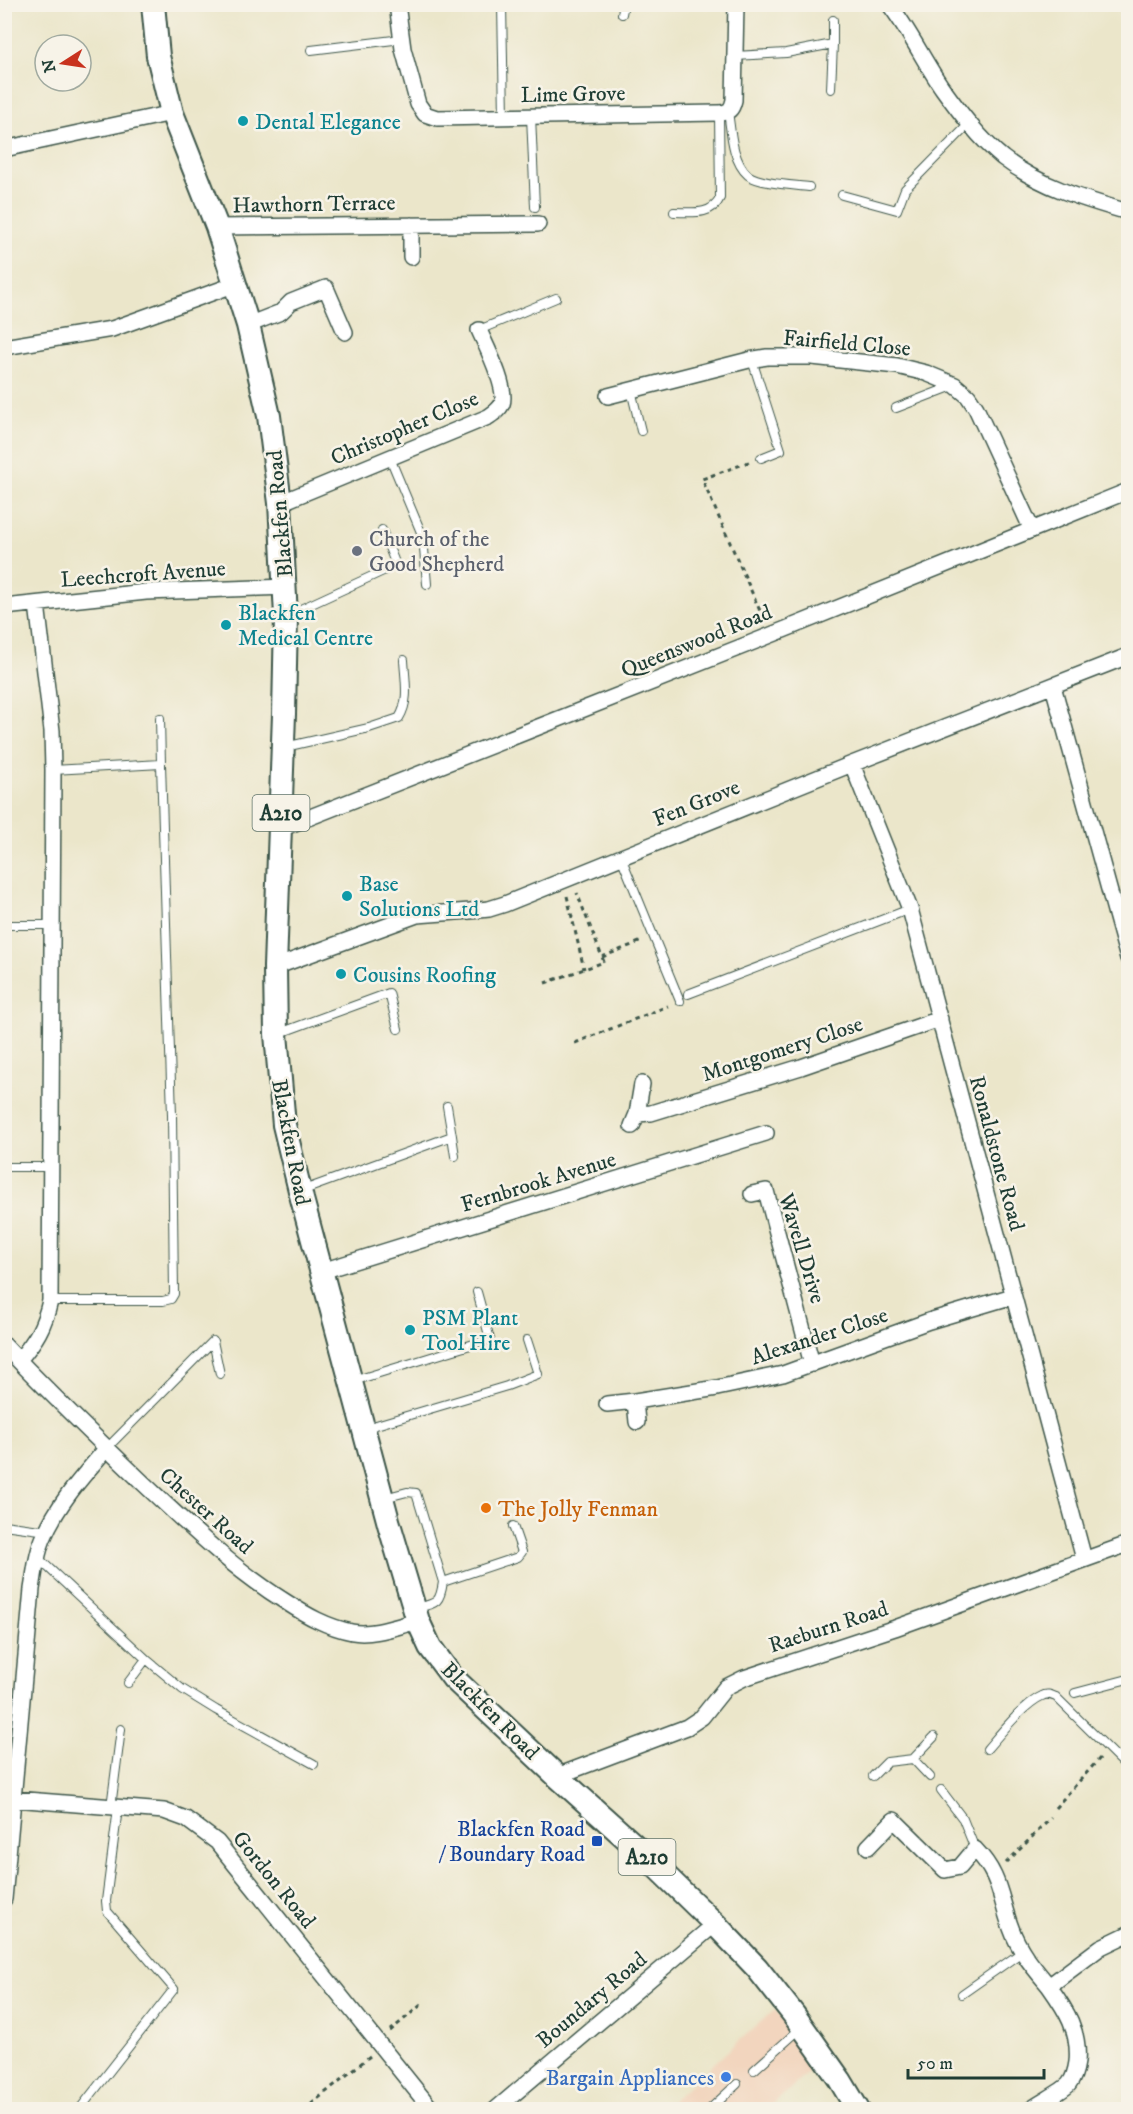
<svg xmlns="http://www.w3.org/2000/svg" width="1133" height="2114" viewBox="0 0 1133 2114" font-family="'IM FELL DW Pica',serif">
<rect width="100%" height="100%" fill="#f7f3e8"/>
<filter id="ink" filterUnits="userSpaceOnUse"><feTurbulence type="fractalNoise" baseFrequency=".0167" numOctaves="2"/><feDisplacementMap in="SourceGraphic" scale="12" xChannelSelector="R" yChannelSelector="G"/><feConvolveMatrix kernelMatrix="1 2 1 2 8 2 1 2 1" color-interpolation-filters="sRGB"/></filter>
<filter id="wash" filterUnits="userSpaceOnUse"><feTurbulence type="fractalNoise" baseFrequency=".008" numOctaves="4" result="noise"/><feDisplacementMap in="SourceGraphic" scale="24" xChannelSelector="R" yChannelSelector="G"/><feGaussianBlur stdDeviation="1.35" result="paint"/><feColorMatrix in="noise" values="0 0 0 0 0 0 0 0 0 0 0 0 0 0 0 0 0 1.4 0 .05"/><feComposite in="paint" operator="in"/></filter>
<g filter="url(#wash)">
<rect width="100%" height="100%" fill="#ebe6ca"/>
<path fill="#f2d5be" d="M775,2009l39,58 -33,30 -15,12 -104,1z"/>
</g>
<g filter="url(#ink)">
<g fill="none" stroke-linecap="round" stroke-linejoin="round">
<g stroke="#3e564a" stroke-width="10">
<path id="lane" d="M502,4l2,113
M622,14l2,-10
M833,44v-24
M311,50l91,-11
M735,56l51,-3 47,-9 -2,45
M728,111c3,20 4,50 20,64 12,9 46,10 61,12
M531,116l4,91
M842,195l55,15 8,-21 64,-65
M674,212c16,0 38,4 46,-14l-1,-85
M479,330l77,-32
M752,360l29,90 -20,8
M631,390l10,41
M896,408l57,-22
M390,458l33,79 4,47
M290,614l106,-49 -14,-35
M160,718l1,46
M285,747l84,-19 30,-10c11,-17 6,-38 5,-58
M621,857l59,144
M4,925h48
M688,994l222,-85
M277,1034l112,-41 9,36
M452,1136l3,20
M4,1167h46
M301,1191l151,-55 -5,-30
M50,1301h113l8,-2 3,-5 -2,-179 -11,-351 -108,6
M353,1381l137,-42 -13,-47
M366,1428l141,-42 31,-12 -11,-34
M107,1448l106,-107 7,33
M384,1498l23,-6 9,1 27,89c-3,21 -6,21 -26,26
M4,1525l43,6
M37,1557l109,102 36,30 34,21 98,54
M443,1582l75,-25 4,-5 -9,-26
M128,1683l18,-24
M1075,1693l53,-14
M987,1749c13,-15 38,-46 55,-53 5,-3 9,-1 14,1l72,71
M873,1776l14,-14 26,-3
M930,1777l-17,-18 21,-22
M941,1790l22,29 12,30
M111,1807l10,-78
M962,1994l60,-42
M754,2070l47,-42
M79,2110l95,-121 -67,-78 -1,-10 12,-93
M709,2110l28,-26"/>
</g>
<g stroke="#3e564a" stroke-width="18">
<path id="street" d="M397,4l6,45 15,55 7,10 12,4 282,-5c10,0 13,-4 15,-13l2,-96
M889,4c21,27 35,58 54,85 18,25 37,50 60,69 36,28 83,42 125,54
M4,149l168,-36
M217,227l321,-3
M411,257v-32
M248,325l33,-13 10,-10 35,-14 19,44
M4,347l108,-18 124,-45
M608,396l141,-36 18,-3h45l85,9 29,7 29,12 13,11 8,12 56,122
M280,503l208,-86c6,-4 11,-7 14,-13 6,-16 -16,-58 -23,-74
M4,607l142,-15 140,-5
M1053,686l75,272
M852,764l58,145 174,650
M280,829l481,-190 367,-148
M275,967l142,-52 53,-4 19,-2 16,-5 347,-140 276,-108
M637,1114l5,-30
M632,1126l5,-12 14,-1 150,-46 139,-48
M752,1194l14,-3 46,173
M322,1271l444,-138
M4,1345c45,48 92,93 139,138 46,43 90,86 143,119 20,13 41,25 66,30 21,4 46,-6 66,-11
M19,1360c17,-20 25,-33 31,-59l3,-531 -1,-39 -15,-127
M607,1404l28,-3
M637,1422l-2,-21 82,-13 66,-14 146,-53 84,-25
M557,1776l130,-49 15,-10 24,-30 18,-9 151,-50 233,-84
M14,1799l150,12 22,8 31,23 215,268
M868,1847l26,-27 51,50 15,-3 15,-18c26,27 24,47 36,79 8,23 23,40 38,58
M4,1899l28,-310c3,-17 4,-34 11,-50 14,-35 40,-63 64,-91
M495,2110l220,-186
M1030,2110c9,-7 33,-19 39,-26 4,-5 7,-15 8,-22 3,-31 -11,-52 -28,-76l52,-39 27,-13"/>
</g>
<g stroke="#3e564a" stroke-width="26">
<path id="primary" d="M153,4l5,52 14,57 45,114 31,98 21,91 11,87 6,113 -2,98 -9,253 1,67 8,91 18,74 87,325 29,97 12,26 23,31 104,98 78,70 80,78 42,44 37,47 46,65 18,30"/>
</g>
<path stroke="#3e564a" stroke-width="3" stroke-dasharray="4.5 4.5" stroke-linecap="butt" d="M749,462l-47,17 62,141
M567,896l17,73
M602,957l40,-16
M545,983l59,-21 -27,-69
M575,1043l93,-37
M1055,1808l45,-50
M1006,1863l45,-45
M390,2031l32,-27
M304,2110l66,-54"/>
<use href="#lane" stroke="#fff" stroke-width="8"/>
<use href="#street" stroke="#fff" stroke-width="15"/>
<use href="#primary" stroke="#fff" stroke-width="22"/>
</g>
</g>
<g fill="#0f9aa8" stroke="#f7f3e8" stroke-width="2">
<circle cx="243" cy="121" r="6"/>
<circle cx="226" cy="625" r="6"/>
<circle cx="347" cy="896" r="6"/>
<circle cx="341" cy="974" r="6"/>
<circle cx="410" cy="1330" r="6"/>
</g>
<circle fill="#6b7280" stroke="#f7f3e8" stroke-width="2" cx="357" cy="551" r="6"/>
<circle fill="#e8710a" stroke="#f7f3e8" stroke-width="2" cx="486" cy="1508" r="6"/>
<rect fill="#1a4fb4" stroke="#f7f3e8" stroke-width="2" x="591" y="1835" width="12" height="12" rx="3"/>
<circle fill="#3f7fe0" stroke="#f7f3e8" stroke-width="2" cx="726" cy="2077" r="6"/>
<g text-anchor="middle" stroke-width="5" stroke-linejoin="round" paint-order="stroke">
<g fill="#f7f3e8" stroke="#60746a" stroke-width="1.5">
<rect x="252.5" y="795" width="57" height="36" rx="4.5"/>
<rect x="618.5" y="1839" width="57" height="36" rx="4.5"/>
</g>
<g font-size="21" font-weight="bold" fill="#1f3d34">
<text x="281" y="820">A210</text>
<text x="647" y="1864">A210</text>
</g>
<g font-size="22" fill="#1f3d34" stroke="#f7f3e8">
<text transform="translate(573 93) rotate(-1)" y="8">Lime Grove</text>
<text transform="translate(314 203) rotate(-1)" y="8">Hawthorn Terrace</text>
<text transform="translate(847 342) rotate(5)" y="8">Fairfield Close</text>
<text transform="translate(404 427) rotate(-23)" y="8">Christopher Close</text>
<text transform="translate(279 514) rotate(-95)" y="8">Blackfen Road</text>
<text transform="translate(143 573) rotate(-4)" y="8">Leechcroft Avenue</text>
<text transform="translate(696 640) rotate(-22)" y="8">Queenswood Road</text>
<text transform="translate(696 802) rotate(-22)" y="8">Fen Grove</text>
<text transform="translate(782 1048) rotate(-18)" y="8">Montgomery Close</text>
<text transform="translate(292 1142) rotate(79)" y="8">Blackfen Road</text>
<text transform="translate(998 1153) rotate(75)" y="8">Ronaldstone Road</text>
<text transform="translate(538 1181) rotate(-17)" y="8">Fernbrook Avenue</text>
<text transform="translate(803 1248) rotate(73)" y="8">Wavell Drive</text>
<text transform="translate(819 1335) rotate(-18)" y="8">Alexander Close</text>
<text transform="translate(207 1510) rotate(42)" y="8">Chester Road</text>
<text transform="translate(828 1626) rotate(-18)" y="8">Raeburn Road</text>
<text transform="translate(491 1710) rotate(45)" y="8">Blackfen Road</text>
<text transform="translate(275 1879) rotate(51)" y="8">Gordon Road</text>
<text transform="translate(591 1999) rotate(-40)" y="8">Boundary Road</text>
</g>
<g font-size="22" fill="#0d838f" stroke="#f7f3e8" text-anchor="start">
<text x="255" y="129">Dental Elegance</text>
<text x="238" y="620">Blackfen<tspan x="238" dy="25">Medical Centre</tspan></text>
<text x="359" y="891">Base<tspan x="359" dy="25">Solutions Ltd</tspan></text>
<text x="353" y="982">Cousins Roofing</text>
<text x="422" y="1325">PSM Plant<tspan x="422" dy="25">Tool Hire</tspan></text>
</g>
<g font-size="22" fill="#5b616d" stroke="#f7f3e8" text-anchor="start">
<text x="369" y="546">Church of the<tspan x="369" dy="25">Good Shepherd</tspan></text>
</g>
<g font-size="22" fill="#c56008" stroke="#f7f3e8" text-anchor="start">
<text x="498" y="1516">The Jolly Fenman</text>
</g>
<g font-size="22" fill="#164399" stroke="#f7f3e8" text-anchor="end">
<text x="585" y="1836">Blackfen Road<tspan x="585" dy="25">/ Boundary Road</tspan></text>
</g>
<g font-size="22" fill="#366cbe" stroke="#f7f3e8" text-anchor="end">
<text x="714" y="2085">Bargain Appliances</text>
</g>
</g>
<rect width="1133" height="2114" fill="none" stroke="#f7f3e8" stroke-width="24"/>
<g transform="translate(63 63) rotate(258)"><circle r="28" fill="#f7f3e8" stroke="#a1aaa0" stroke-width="1.5"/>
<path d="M0-4.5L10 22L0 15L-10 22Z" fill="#c8321e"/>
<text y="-9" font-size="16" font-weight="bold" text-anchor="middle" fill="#1f3d34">N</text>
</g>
<path d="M908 2069v9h136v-9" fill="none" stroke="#1f3d34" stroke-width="3"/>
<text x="917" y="2069" font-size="18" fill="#1f3d34" stroke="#f7f3e8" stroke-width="4.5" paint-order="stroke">50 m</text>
</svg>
